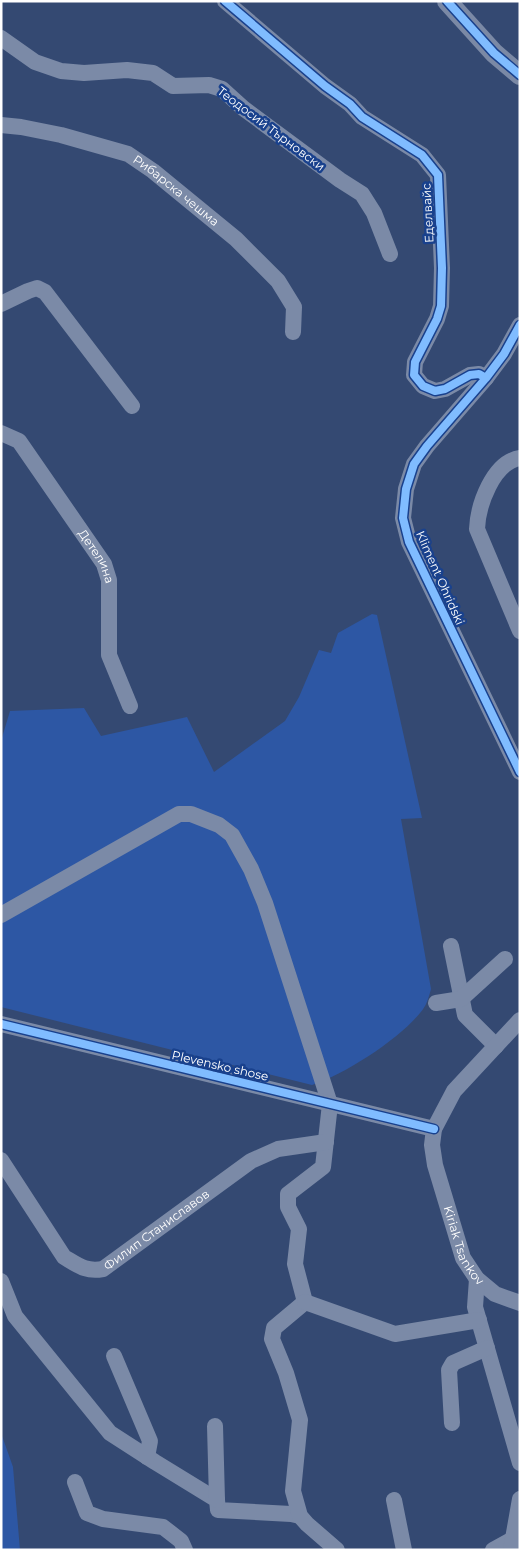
<svg xmlns="http://www.w3.org/2000/svg" width="521" height="1551" viewBox="0 0 521 1551" font-family="Montserrat,sans-serif">
<rect width="100%" height="100%" fill="#344972"/>
<path fill="#2d57a4" d="M372,614l5,1 45,203 -21,1 30,170c-2,8 -5,18 -11,24 -22,27 -75,61 -108,72l-311,-78v-266l9,-30 74,-3 17,28 86,-19 27,55 71,-51 14,-24 20,-47 12,3 7,-20z
M1,1433l12,34 7,83h-19z"/>
<g fill="none" stroke-linecap="round" stroke-linejoin="round">
<g stroke="#7b8aa7" stroke-width="16">
<path d="M225,1l100,85 25,18 12,13 60,38 16,20 4,93 -1,38 -4,13 -22,43 -1,13 9,11 12,5 10,-2 25,-14 9,-1 7,4"/>
<path d="M1,38l34,24 26,9 23,2 43,-3 26,3 20,13 36,-1 13,4 21,19 97,72 22,14 12,19 16,41"/>
<path id="s1" d="M1,125l20,2 40,8 67,19 25,17 83,68 42,42 16,26 -1,25"/>
<path d="M1,304l27,-13 9,-3 8,4 87,114"/>
<path d="M520,325l-16,29 -18,24 -59,68 -13,18 -8,25 -3,29 6,24 111,230"/>
<path id="s2" d="M1,433l18,8 85,123 5,16v75l21,51"/>
<path d="M520,458c-27,4 -42,47 -43,71l43,102"/>
<path d="M1,915l178,-101h12l28,11 13,10 19,34 14,34 65,201 -7,63 -35,27v13l11,22 -4,35 10,38"/>
<path d="M451,946l14,69 31,31"/>
<path d="M436,1003l25,-4 44,-40"/>
<path id="s3" d="M520,1020l-66,71 -20,38 -2,16 3,20 28,93 14,21 18,15 25,9"/>
<path d="M1,1024l433,105"/>
<path id="s4" d="M1,1160l63,97c15,9 22,15 39,12l148,-108 27,-12 48,-7"/>
<path d="M477,1279l-2,28 45,156"/>
<path d="M1,1281l14,35 95,117 45,29 62,38 1,10 73,4 9,2"/>
<path d="M305,1302l-31,26 -2,11 14,34 14,47 -7,71 7,25 7,8 30,26"/>
<path d="M305,1302l90,32 84,-14"/>
<path d="M114,1356l36,85 -3,16"/>
<path d="M452,1423l-3,-53 4,-7 34,-15"/>
<path d="M215,1426l2,74"/>
<path d="M75,1482l12,31 16,6 60,8 18,14 4,9"/>
<path d="M394,1500l10,50"/>
<path d="M493,1550l27,-15"/>
<path d="M511,1550l9,-51"/>
</g>
<path stroke="#7b89a5" stroke-width="20" d="M447,1l47,52 26,22"/>
<g stroke="#19418d" stroke-width="11">
<path id="cycleway" d="M225,1l100,85 25,18 12,13 60,38 16,20 4,93 -1,38 -4,13 -22,43 -1,13 9,11 12,5 10,-2 25,-14 9,-1 7,4
M447,1l47,52 26,22
M520,325l-16,29 -18,24 -59,68 -13,18 -8,25 -3,29 6,24 111,230
M1,1024l433,105"/>
</g>
<use href="#cycleway" stroke="#80bcff" stroke-width="8"/>
</g>
<g text-anchor="middle" stroke-width="5" stroke-linejoin="round" paint-order="stroke">
<g font-size="12" fill="#fff" stroke="#19418d">
<text transform="translate(271 129) rotate(37)" y="4">Теодосий Търновски</text>
<text dy="4" stroke="none"><textPath href="#s1" startOffset="191">Рибарска чешма</textPath></text>
<text transform="translate(428 213) rotate(-93)" y="4">Еделвайс</text>
<text dy="4" stroke="none"><textPath href="#s2" startOffset="159">Детелина</textPath></text>
<text transform="translate(440 578) rotate(66)" y="4">Kliment Ohridski</text>
<text transform="translate(220 1066) rotate(13)" y="4">Plevensko shose</text>
<text dy="4" stroke="none"><textPath href="#s4" startOffset="224">Филип Станиславов</textPath></text>
<text dy="4" stroke="none"><textPath href="#s3" startOffset="262">Kiriak Tsankov</textPath></text>
</g>
</g>
<rect width="521" height="1551" fill="none" stroke="#ffffff" stroke-width="5"/>
</svg>
